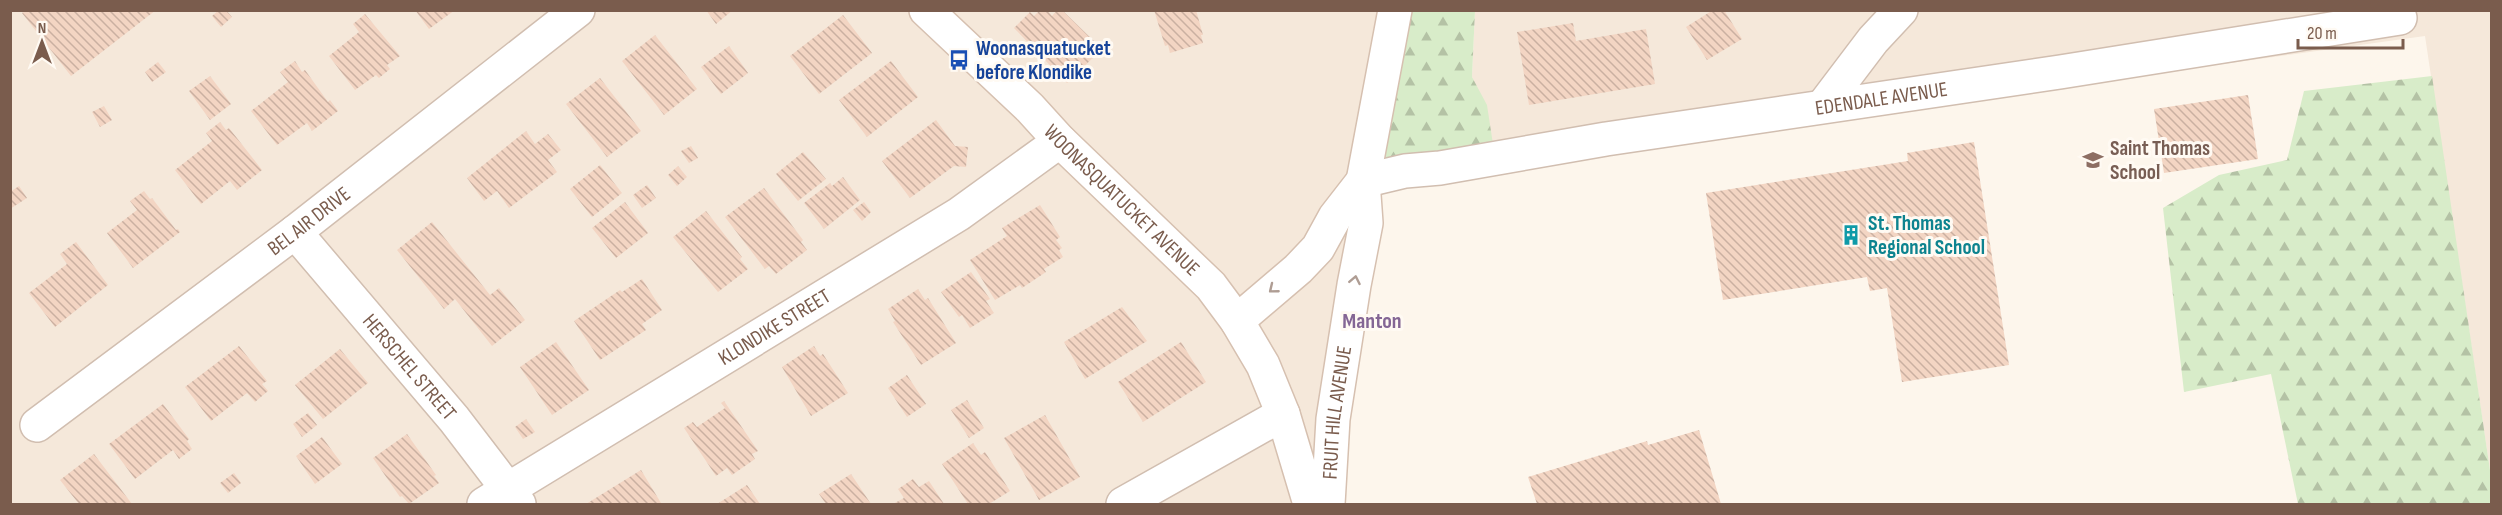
<svg xmlns="http://www.w3.org/2000/svg" width="2502" height="515" viewBox="0 0 2502 515" font-family="'Sofia Sans Condensed',sans-serif">
<defs>
<pattern id="forest-firs" width="22" height="20" patternUnits="userSpaceOnUse" patternTransform="scale(1.5)"><rect width="22" height="20" fill="#d8ecc9"/><path d="M5 1l3.5 6h-7zM16 11l3.5 6h-7z" fill="#b4c2a5"/></pattern>
<pattern id="building-back-hatch" width="6" height="6" patternUnits="userSpaceOnUse" patternTransform="scale(1.5)"><rect width="6" height="6" fill="#f3d5c3"/><path d="M-1 5l2 2M0 0l6 6M5-1l2 2" fill="none" stroke="#cab0a1"/></pattern>
</defs>
<rect width="100%" height="100%" fill="#fdf6ec"/>
<path fill="#f5e8da" d="M10,11h1387l-67,493h-1319z
M1475,11h1016v466l-66,-441 -929,128 -24,-87z"/>
<path fill="url(#forest-firs)" d="M1397,11h78l-3,66 15,28 9,59 -114,15z
M2432,76l59,401v27h-193l-27,-130 -87,18 -21,-184 56,-33 68,-15 17,-69z"/>
<path fill="url(#building-back-hatch)" d="M26,10h130l-85,66 -49,-63z
M219,10h7l6,7 -11,10 -9,-11z
M415,10h40l-26,19z
M706,10h27l-17,14z
M1040,10h7l5,6 5,-6h5l40,39 -35,34 -53,-55 16,-16 4,4z
M1154,10h42l7,25h-2l2,8 -33,10 -2,-8 -3,1z
M1713,10h11l18,29 -35,21 -21,-33z
M365,14l35,42 -13,9 3,4 -11,9 -3,-3 -21,15 -26,-34 30,-24 -6,-8z
M843,15l29,38 -53,41 -29,-38z
M1573,23l3,18 70,-12 9,55 -126,21 -12,-73z
M655,35l42,54 -33,26 -42,-54z
M729,46l19,27 -27,21 -20,-27z
M295,61l7,11 3,-2 23,32 2,-2 8,11 -26,20 -5,-8 -30,22 -26,-34 37,-29 -8,-10z
M891,61l27,36 -51,40 -28,-37z
M158,62l8,10 -14,10 -7,-10z
M210,76l21,28 -21,16 -21,-29z
M600,78l41,53 -34,26 -41,-53z
M2248,95l10,64 -94,14 -10,-64z
M104,106l8,14 -12,7 -8,-15z
M936,120l19,26 13,1 -2,20 -12,-1 -44,32 -28,-37z
M220,122l6,8 3,-2 33,42 -25,20 -7,-9 -29,23 -26,-34 37,-29 -6,-8z
M526,131l9,13 13,-10 13,16 -13,10 9,12 -48,36 -12,-17 -13,10 -17,-23z
M1974,142l35,223 -107,17 -15,-94 -17,3 -3,-14 -144,23 -17,-107 202,-32 -1,-8z
M691,146l7,12 -9,5 -8,-12z
M803,152l23,27 -28,22 -22,-27z
M600,165l22,28 -30,24 -22,-28z
M678,166l9,11 -10,9 -9,-11z
M843,177l17,23 -36,29 -20,-26 26,-20 2,3z
M647,185l9,13 -14,10 -9,-13z
M19,186l8,12 -17,11v-17z
M764,188l39,52 -2,2 6,8 -31,24 -7,-8 -4,3 -40,-52z
M144,191l6,8 2,-1 24,32 2,-1 2,3 -47,36 -26,-35 30,-23 -7,-9z
M625,202l23,31 -32,25 -24,-30z
M864,202l7,10 -9,9 -9,-11z
M1040,205l20,32 -4,3 6,8 -3,2 4,7 -19,12 2,3 -24,16 -2,-3 -25,15 -25,-40 37,-24 -5,-8z
M706,211l36,46 -2,2 8,10 -30,23 -45,-55z
M432,222l58,73 9,-7 26,32 -33,26 -37,-47 -11,10 -47,-59z
M76,242l32,43 -53,42 -26,-34 38,-29 -7,-10z
M971,272l19,27 -4,2 8,12 -24,15 -8,-13 -3,2 -18,-25z
M642,279l20,31 -20,14 4,6 -46,30 -26,-39 46,-31 2,2z
M918,289l7,11 3,-2 28,45 -35,22 -28,-43 2,-1 -7,-12z
M1122,307l25,34 -62,38 -21,-37z
M556,342l33,48 -37,25 -32,-48z
M1181,342l25,40 -63,40 -25,-40z
M239,346l28,35 -5,3 6,7 -13,11 -8,-9 -36,28 -26,-34z
M814,346l6,10 3,-2 25,39 -37,23 -29,-49z
M340,349l28,34 -45,36 -28,-34z
M907,375l19,29 -19,13 -19,-29z
M967,400l17,28 -15,10 -18,-28z
M724,401l34,50 -6,3 3,5 -23,16 -5,-7 -11,8 -32,-48 9,-6 4,5 28,-19 -4,-5z
M163,404l26,35 -2,2 5,8 -13,10 -6,-9 -38,29 -26,-35z
M308,413l9,12 -15,12 -9,-13z
M1045,415l35,62 -41,23 -35,-62z
M526,419l9,13 -12,7 -8,-12z
M1699,430l22,74h-184l-9,-27 119,-36 1,4z
M407,434l29,41 -2,1 5,7 -30,21 -7,-8 -2,1 -27,-39z
M322,437l20,27 -27,20 -19,-28z
M973,443l8,12 4,-3 25,39 -21,13h-21l-26,-40z
M94,454l38,50h-53l-19,-24z
M641,470l20,33 -75,1z
M234,473l7,10 -13,10 -8,-10z
M851,474l20,30h-45l-7,-10z
M913,479l6,8 10,-6 15,23h-51l11,-6 -6,-9z
M747,485l13,19h-43z"/>
<g fill="none" stroke-linecap="round" stroke-linejoin="round">
<g stroke="#d1beb0" stroke-width="36">
<g id="street">
<path d="M1823,106l50,-66 28,-30"/>
<path id="s1" d="M1363,181l42,-10 35,-3 166,-29 454,-67 340,-54"/>
<path id="s2" d="M295,232l159,187 65,85"/>
<path id="s3" d="M37,425l258,-193 283,-222"/>
<path id="s4" d="M484,504l475,-290 101,-73"/>
<path d="M1123,504l160,-90"/>
</g>
</g>
<g stroke="#d6c0b0" stroke-width="36">
<g id="secondary">
<path id="s5" d="M926,10l104,98 30,33 151,145 26,35 26,44 20,49 27,90"/>
<path d="M1237,321l61,-52 20,-21 17,-31 28,-36"/>
<path id="s6" d="M1328,504l5,-85 21,-134 12,-62 -3,-42 32,-171"/>
</g>
</g>
<use href="#street" stroke="#fff" stroke-width="33"/>
<use href="#secondary" stroke="#fff" stroke-width="33"/>
</g>
<defs><path id="oneway-chevron" d="M-2-3.5L2.5 0L-2 3.5" fill="none" stroke-width="1.6" stroke-linecap="round" stroke-linejoin="round" transform="scale(1.5)"/></defs>
<g stroke="#af9d94">
<use href="#oneway-chevron" transform="translate(1355 280) rotate(-79)"/>
<use href="#oneway-chevron" transform="translate(1273 289) rotate(141)"/>
</g>
<defs>
<g id="bus-bare" transform="scale(1.62)"><path d="M-5-6H5V4H4V6H2V4H-2V6H-4V4H-5ZM-3.5-4V0h7V-4ZM-3.5 1.2v1.5H-2V1.2ZM2 1.2v1.5H3.5V1.2Z" fill="#1a4fb4" stroke="#fffaf3" stroke-width="2.5" paint-order="stroke"/></g>
<g id="school-bare" transform="scale(1.62)"><path d="M0-5L7-2L0 1L-7-2ZM-4 1L0 2.5L4 1V4Q0 6-4 4Z" fill="#8d6e63" stroke="#fffaf3" stroke-width="2.5" paint-order="stroke"/></g>
<g id="building-bare" transform="scale(1.62)"><path d="M-4-6H4V6H1V3H-1V6H-4ZM-2.5-4.3h1.7v1.8h-1.7ZM.8-4.3h1.7v1.8H.8ZM-2.5-1h1.7V.8h-1.7ZM.8-1h1.7V.8H.8Z" fill="#0f9aa8" stroke="#fffaf3" stroke-width="2.5" paint-order="stroke"/></g>
</defs>
<g fill-rule="evenodd">
<use href="#bus-bare" x="959" y="60"/>
<use href="#school-bare" x="2093" y="160"/>
<use href="#building-bare" x="1851" y="235"/>
</g>
<g text-anchor="middle" stroke-width="6" stroke-linejoin="round" paint-order="stroke">
<g font-size="21" font-weight="bold" fill="#164399" stroke="#fffaf3" text-anchor="start">
<text x="976" y="55">Woonasquatucket<tspan x="976" dy="24">before Klondike</tspan></text>
</g>
<g font-size="21" fill="#7a5c4d" stroke="#fffaf3">
<text dy="7" stroke="none"><textPath href="#s1" startOffset="525">EDENDALE AVENUE</textPath></text>
<text dy="7" stroke="none"><textPath href="#s5" startOffset="273">WOONASQUATUCKET AVENUE</textPath></text>
<text dy="7" stroke="none"><textPath href="#s3" startOffset="340">BEL AIR DRIVE</textPath></text>
<text dy="7" stroke="none"><textPath href="#s4" startOffset="340">KLONDIKE STREET</textPath></text>
<text dy="7" stroke="none"><textPath href="#s2" startOffset="177">HERSCHEL STREET</textPath></text>
<text dy="7" stroke="none"><textPath href="#s6" startOffset="92">FRUIT HILL AVENUE</textPath></text>
</g>
<g font-size="21" font-weight="bold" fill="#785e54" stroke="#fffaf3" text-anchor="start">
<text x="2110" y="155">Saint Thomas<tspan x="2110" dy="24">School</tspan></text>
</g>
<g font-size="21" font-weight="bold" fill="#0d838f" stroke="#fffaf3" text-anchor="start">
<text x="1868" y="230">St. Thomas<tspan x="1868" dy="24">Regional School</tspan></text>
</g>
<g font-size="22" font-weight="bold" fill="#846695" stroke="#fffaf3">
<text x="1372" y="328">Manton</text>
</g>
</g>
<rect width="2502" height="515" fill="none" stroke="#7a5c4d" stroke-width="24"/>
<g transform="translate(42 42)" stroke="#fffaf3" stroke-width="4.5" paint-order="stroke">
<path d="M0-4.5L10 22L0 15L-10 22Z" fill="#7a5c4d"/>
<text y="-9" font-size="16" font-weight="bold" text-anchor="middle" fill="#7a5c4d">N</text>
</g>
<path d="M2298 39v9h105v-9" fill="none" stroke="#7a5c4d" stroke-width="3"/>
<text x="2307" y="39" font-size="18" fill="#7a5c4d" stroke="#fffaf3" stroke-width="4.5" paint-order="stroke">20 m</text>
</svg>
